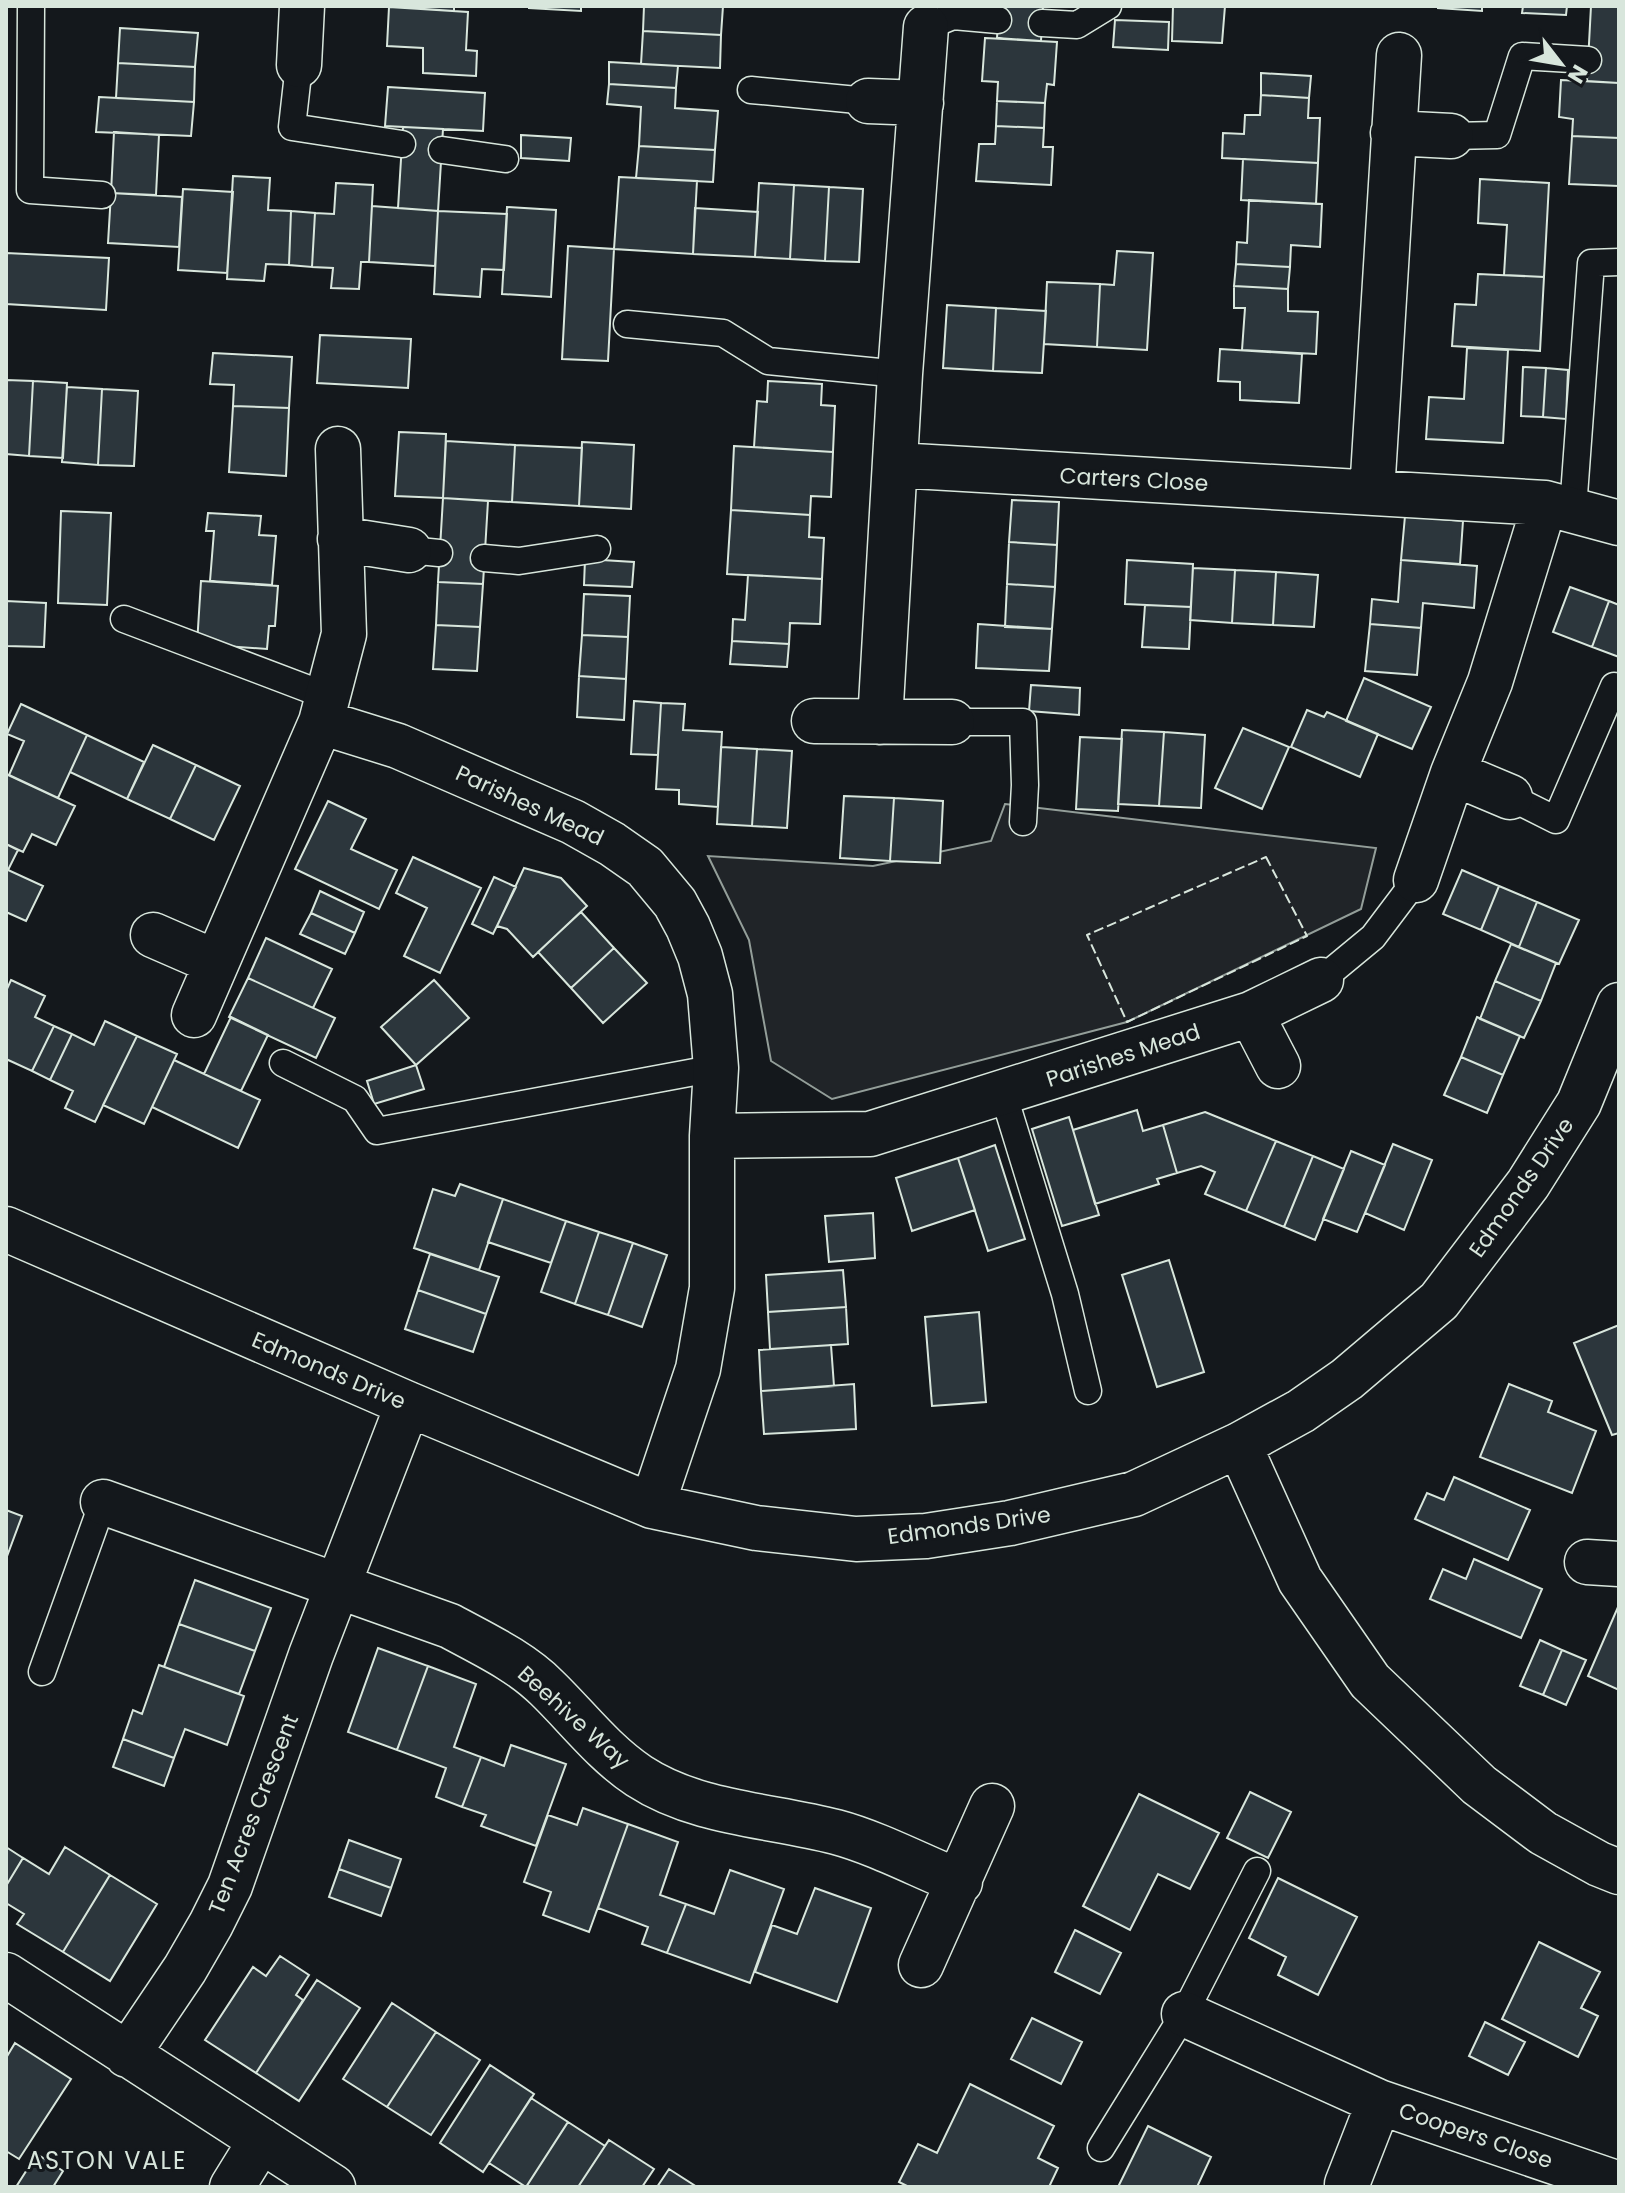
<svg xmlns="http://www.w3.org/2000/svg" width="1625" height="2193" viewBox="0 0 1625 2193" font-family="Poppins,sans-serif">
<rect width="100%" height="100%" fill="#14181c"/>
<path fill="#202428" stroke="#939e99" stroke-width="2" d="M1005,804l371,44 -15,61 -234,113 -295,77 -61,-38 -22,-121 -41,-84 165,10 118,-25z"/>
<path fill="#2c363c" stroke="#d8e6dc" stroke-width="2" d="M410,6h44v5l-44,-3z
M529,6h52v5l-52,-3z
M644,6h79l-2,29 -78,-4z
M999,6h44l-2,35 -44,-3z
M1173,6h52l-3,37 -50,-2z
M1438,6h44v5l-44,-3z
M1523,6h44l-1,9 -44,-2z
M1591,6h28v77l-32,-2z
M389,7l79,5 -2,38 11,1 -1,25 -53,-3v-25l-36,-2z
M1115,20l54,2 -1,28 -55,-3z
M120,28l78,5 -3,34 -77,-4z
M643,31l78,4 -1,33 -79,-4z
M985,38l72,4 -3,43 -7,-1 -2,19 -48,-2 1,-19 -16,-1z
M609,62l69,4 -2,22 -67,-4z
M118,63l77,4 -1,35 -78,-4z
M1261,73l50,3 -2,22 -48,-3z
M1561,80l58,3v55l-47,-2 1,-17 -14,-2z
M609,84l67,4 -1,20 43,3 -3,39 -76,-4 2,-39 -34,-3z
M388,87l97,6 -2,38 -98,-5z
M1261,95l48,3 -1,20h12l-2,45 -96,-5 1,-25 21,1 1,-19h15z
M99,97l95,5 -3,34 -95,-4z
M997,101l48,2 -1,25 -48,-2z
M996,126l48,2 -1,19h10l-2,38 -75,-4 3,-37h16z
M403,127l40,2 -5,82 -40,-3z
M114,132l45,3 -3,60 -45,-2z
M521,135l50,3 -2,23 -48,-3z
M1572,136l47,2v48l-50,-2z
M639,146l76,4 -2,32 -77,-4z
M1243,159l75,4 -2,41 -75,-4z
M233,176l37,2 -2,32 23,1 -2,54 -23,-1 -2,17 -37,-2z
M619,177l78,4 -4,73 -79,-5z
M1480,179l69,4 -5,94 -40,-2 3,-50 -29,-2z
M336,183l37,2 -4,77h-8l-2,27 -28,-1 2,-20 -21,-1 3,-54 19,1z
M759,183l35,2 -4,74 -35,-2z
M794,185l35,2 -4,74 -35,-2z
M829,187l34,2 -4,73 -34,-1z
M183,189l50,3 -6,81 -49,-3z
M111,193l71,4 -3,50 -71,-4z
M1249,200l73,4 -2,43 -29,-2 -1,22 -54,-3 1,-22 10,1z
M372,206l66,5 -3,55 -66,-4z
M507,207l49,3 -5,87 -49,-3z
M695,208l63,4 -3,45 -62,-3z
M291,211l24,2 -3,54 -23,-2z
M438,211l69,3 -3,56 -22,-1 -2,28 -46,-3z
M568,246l46,3 -6,112 -46,-2z
M1117,251l36,2 -6,97 -50,-3 3,-63 14,1z
M6,253l103,5 -3,52 -100,-6z
M1236,264l54,3 -2,22 -54,-3z
M1478,274l66,3 -4,74 -88,-5 3,-42 21,1z
M1047,282l53,2 -3,63 -53,-3z
M1234,286l54,3v22l30,1 -2,42 -74,-4 3,-42h-11z
M947,305l49,3 -3,63 -50,-3z
M996,308l50,3 -4,62 -49,-2z
M320,335l91,4 -3,49 -91,-5z
M1467,348l41,2 -5,93 -77,-4 3,-42 35,2z
M1220,349l82,5 -3,49 -59,-3v-18l-22,-1z
M213,353l79,4 -3,51 -56,-2 1,-21 -24,-1z
M1523,367l23,1 -3,49 -22,-1z
M1546,368l22,2 -2,49 -23,-2z
M6,380l27,1 -4,75 -23,-2z
M33,381l34,2 -4,75 -34,-2z
M768,381l54,3 -1,21 14,1 -2,46 -79,-5 3,-46 10,1z
M67,387l35,2 -4,76 -36,-3z
M102,389l36,2 -4,75 -36,-1z
M233,406l56,2 -3,68 -57,-4z
M399,432l47,2 -3,64 -48,-2z
M446,441l69,4 -3,57 -69,-4z
M582,442l52,3 -3,64 -52,-3z
M515,445l67,3 -3,58 -67,-4z
M734,446l99,6 -2,45 -20,-1 -1,19 -79,-5z
M443,498l45,3 -5,83 -45,-2z
M1012,500l47,2 -2,43 -48,-3z
M731,510l79,5 -1,22 15,1 -2,41 -95,-5z
M61,511l50,2 -4,92 -49,-2z
M208,513l53,3 -2,19 17,1 -4,49 -62,-4 4,-50h-8z
M1405,516l58,5 -3,43 -59,-4z
M1009,542l48,3 -2,42 -48,-3z
M585,559l49,3 -2,25 -48,-2z
M1127,560l66,4 -2,43 -66,-3z
M1401,560l76,6 -3,42 -51,-5 -2,25 -51,-4 2,-25 26,3z
M1193,568l42,2 -3,53 -42,-3z
M1235,570l41,2 -3,53 -41,-2z
M1276,572l42,3 -4,52 -41,-2z
M748,575l74,4 -2,45 -30,-1 -1,21 -57,-3 1,-22 12,1z
M201,581l77,5 -3,40h-6l-2,23 -70,-5z
M438,582l45,2 -3,43 -44,-2z
M1007,584l48,3 -3,42 -47,-2z
M1570,587l39,14 -17,46 -39,-15z
M584,594l46,2 -2,41 -46,-2z
M6,601l40,2 -2,44 -38,-1z
M1609,601l10,4v52l-27,-10z
M1145,605l46,2 -2,42 -47,-2z
M978,624l74,5 -3,42 -73,-3z
M1370,624l51,4 -4,47 -52,-4z
M436,625l44,2 -3,44 -44,-2z
M582,635l46,2 -2,42 -47,-3z
M732,641l57,3 -2,23 -57,-3z
M579,676l47,3 -2,41 -47,-3z
M1364,678l67,29 -19,42 -66,-28z
M1031,685l49,3 -1,27 -50,-4z
M634,701l27,2 -3,52 -27,-1z
M661,703l24,1 -2,26 39,2 -4,75 -39,-3v-14l-23,-1z
M21,704l66,31 -29,63 -49,-23 15,-34 -17,-7z
M1307,710l17,7 3,-5 51,22 -18,43 -69,-30z
M1243,728l46,19 -27,62 -47,-21z
M1122,730l42,2 -5,74 -41,-2z
M1164,732l41,3 -4,73 -42,-2z
M87,735l57,27 -17,37 -57,-27z
M1080,737l42,2 -4,72 -42,-2z
M153,745l43,20 -26,54 -43,-20z
M721,747l36,2 -5,77 -35,-2z
M757,749l35,2 -5,77 -35,-2z
M196,765l44,21 -26,54 -44,-21z
M6,774l69,32 -19,39 -24,-11 -9,18 -17,-8z
M844,796l50,2 -4,63 -50,-3z
M894,798l49,3 -3,62 -50,-2z
M328,801l38,18 -15,30 46,21 -18,39 -84,-40z
M6,844l12,6 -10,20 35,16 -17,35 -20,-9z
M413,857l68,31 -41,85 -36,-17 23,-48 -31,-15z
M524,868l37,10 26,28 -54,51 -26,-28 -10,-3z
M1462,870l37,16 -18,44 -38,-16z
M494,877l22,10 -23,47 -21,-10z
M1499,886l38,16 -18,45 -38,-17z
M320,891l44,21 -9,21 -44,-20z
M1537,902l42,18 -20,44 -40,-17z
M581,912l33,36 -43,40 -33,-36z
M311,913l44,20 -10,21 -45,-20z
M266,938l66,31 -19,39 -65,-30z
M1511,944l45,19 -15,38 -46,-20z
M614,948l33,35 -44,40 -32,-35z
M248,978l87,40 -19,40 -87,-41z
M11,980l34,16 -10,21 19,9 -22,45 -26,-12v-68z
M434,980l35,38 -53,47 -35,-38z
M1495,981l46,20 -17,37 -44,-19z
M231,1017l37,18 -27,56 -37,-17z
M1477,1017l43,19 -17,39 -42,-18z
M105,1021l32,15 -42,86 -30,-14 8,-17 -23,-11 22,-46 22,11z
M54,1026l18,8 -22,46 -18,-9z
M137,1036l40,18 -33,70 -41,-19z
M1461,1057l42,18 -16,38 -43,-18z
M174,1060l86,40 -22,48 -86,-41z
M416,1065l8,24 -50,15 -7,-23z
M1137,1110l6,21 20,-6 14,48 -20,6 2,5 -64,20 -22,-74z
M1205,1112l71,29 -30,70 -41,-17 10,-22 -14,-6 -24,7 -14,-48z
M1069,1117l30,98 -37,11 -30,-97z
M1276,1141l37,15 -29,71 -38,-16z
M1393,1144l39,16 -28,70 -39,-17z
M995,1145l30,94 -37,12 -30,-93z
M1351,1151l34,14 -28,67 -34,-13z
M1313,1156l31,13 -29,71 -31,-13z
M958,1158l17,52 -63,21 -16,-53z
M460,1184l43,15 -24,71 -65,-22 19,-59 22,7z
M503,1199l63,22 -15,42 -63,-21z
M873,1213l2,45 -46,4 -4,-46z
M566,1221l33,11 -24,72 -34,-12z
M599,1232l34,11 -25,72 -33,-11z
M633,1243l34,12 -25,72 -34,-12z
M430,1254l69,23 -13,37 -68,-24z
M1169,1260l35,112 -47,15 -35,-112z
M843,1270l3,37 -78,5 -2,-37z
M418,1290l68,24 -13,38 -68,-23z
M846,1307l2,37 -78,5 -2,-37z
M979,1312l7,90 -54,4 -7,-89z
M1619,1325v108l-7,2 -38,-92z
M831,1345l3,41 -73,5 -2,-41z
M854,1384l2,45 -92,5 -3,-43z
M1509,1384l43,17 -4,11 48,19 -24,62 -92,-36z
M1454,1477l76,33 -22,50 -93,-41 12,-26 17,7z
M6,1510l16,6 -16,43z
M1474,1559l68,30 -21,49 -91,-39 13,-30 23,10z
M195,1580l76,28 -16,43 -76,-27z
M1618,1607l1,1v82l-31,-14z
M179,1624l76,27 -16,43 -75,-27z
M1540,1640l22,10 -19,45 -23,-9z
M378,1648l50,18 -31,84 -49,-18z
M1562,1650l24,10 -20,45 -23,-10z
M159,1665l85,31 -17,49 -42,-16 -11,29 -51,-19 10,-29 9,4z
M428,1666l48,18 -22,63 27,10 -19,50 -26,-10 10,-29 -49,-18z
M123,1739l51,19 -10,28 -51,-19z
M511,1745l55,19 -30,82 -55,-20 5,-11 -24,-8 19,-50 23,9z
M1250,1792l41,20 -23,46 -41,-20z
M1139,1794l80,39 -29,56 -32,-15 -28,56 -47,-24z
M583,1808l45,16 -39,108 -46,-17 8,-23 -27,-10 24,-67 29,10z
M628,1824l50,18 -18,53 26,9 -19,49 -25,-9 6,-17 -50,-19z
M349,1840l52,19 -10,29 -52,-19z
M6,1847l17,11 -17,28z
M65,1847l45,28 -47,77 -46,-28 7,-10 -18,-11v-17l17,-28 26,16z
M339,1869l52,19 -10,28 -52,-19z
M730,1870l54,19 -34,94 -83,-30 19,-49 28,10z
M110,1875l47,29 -47,77 -47,-29z
M1278,1878l79,39 -39,78 -40,-20 8,-18 -37,-19z
M815,1888l56,20 -34,94 -82,-30 17,-47 25,9z
M1075,1930l46,23 -21,41 -45,-22z
M1539,1942l61,30 -19,36 17,8 -20,41 -76,-38z
M280,1956l29,19 -13,20 7,5 -47,73 -51,-33 48,-73 13,9z
M317,1980l43,28 -61,93 -43,-28z
M392,2003l44,29 -49,75 -44,-28z
M1032,2018l50,24 -21,42 -50,-25z
M1485,2022l40,20 -17,33 -39,-19z
M436,2032l44,28 -49,75 -44,-28z
M15,2043l56,36 -52,80 -13,-8v-93z
M490,2065l44,29 -51,78 -43,-29z
M970,2084l84,42 -16,32 20,10 -9,19h-140l-10,-5 19,-38 19,9z
M531,2098l37,24 -42,65 -37,-24z
M568,2122l37,24 -27,41h-52z
M1148,2126l63,31 -14,30h-79z
M609,2140l45,29 -12,18h-64z
M37,2154l26,17 -10,16h-37z
M669,2169l28,18h-40z"/>
<g fill="none" stroke-linecap="round" stroke-linejoin="round">
<g stroke="#d8e6dc" stroke-width="29">
<path id="service" d="M31,6l-1,184 72,5
M1042,23l35,2 31,-19
M926,27l27,-11 45,4
M299,65l-7,62 110,17
M751,90l117,11
M1451,136l46,-1 25,-79 66,4
M442,150l63,9
M627,324l96,9 45,28 132,13
M1573,509l18,-246 28,-1
M409,550l30,3
M484,558l35,3 78,-12
M124,619l203,77
M952,722h71l2,63 -2,37
M1510,797l46,23 58,-134
M1321,980l52,-43 43,-57
M283,1063l72,36 22,32 339,-63
M1003,1093l62,201 23,97
M42,1672l61,-170
M1101,2148l83,-134 73,-143"/>
</g>
<g stroke="#d8e6dc" stroke-width="47">
<path id="minor" d="M299,65l3,-59
M868,101l53,2
M1393,133l58,3
M896,465l649,38 74,20
M1372,493l27,-438
M340,539l69,11
M814,721l138,1
M321,722l77,24 175,76 39,22 33,23 30,36 13,24 12,29 10,38 6,74 -4,68v152l-14,81 -46,137
M880,722l20,-348 26,-347
M1453,773l57,24
M1416,880l37,-107 37,-91 55,-179
M153,935l62,27
M1251,1014l27,52
M194,1015l127,-293 23,-88 -6,-185
M712,1136l158,-2 381,-120 70,-34
M6,1229l402,175 244,102 104,22 100,11 70,-3 84,-13 124,-29 105,-49 62,-34 46,-32 92,-78 89,-117 51,-81 40,-98
M1239,1445l61,135 70,101 109,104 64,48 56,31 20,8
M103,1502l347,124c33,18 70,35 97,62 30,29 56,64 92,88 58,38 132,39 197,56 41,11 84,34 124,50
M1587,1562l32,2
M921,1965l71,-159
M6,1975l327,212
M1184,2014l195,88 240,82
M127,2055l58,-86 26,-45 19,-38 81,-231 97,-251
M1347,2184l32,-82
M232,2187l29,-47"/>
</g>
<use href="#service" stroke="#14181c" stroke-width="26"/>
<use href="#minor" stroke="#14181c" stroke-width="44"/>
<path stroke="#d8e6dc" stroke-width="2" stroke-dasharray="10 4" stroke-linecap="butt" d="M1266,857l41,79 -180,86 -40,-87z"/>
</g>
<g text-anchor="middle" stroke-width="6" stroke-linejoin="round" paint-order="stroke">
<g font-size="22" fill="#d8e6dc" stroke="#14181c">
<text transform="translate(1134 479) rotate(3)" y="8">Carters Close</text>
<text transform="translate(530 805) rotate(25)" y="8">Parishes Mead</text>
<text transform="translate(1123 1055) rotate(-18)" y="8">Parishes Mead</text>
<text transform="translate(1521 1187) rotate(-55)" y="8">Edmonds Drive</text>
<text transform="translate(329 1370) rotate(23)" y="8">Edmonds Drive</text>
<text transform="translate(969 1525) rotate(-8)" y="8">Edmonds Drive</text>
<text transform="translate(574 1717) rotate(42)" y="8">Beehive Way</text>
<text transform="translate(253 1814) rotate(-69)" y="8">Ten Acres Crescent</text>
<text transform="translate(1476 2135) rotate(19)" y="8">Coopers Close</text>
</g>
<g font-size="24" letter-spacing="2" fill="#d8e6dc" stroke="#14181c">
<text x="107" y="2169">ASTON VALE</text>
</g>
</g>
<rect width="1625" height="2193" fill="none" stroke="#d8e6dc" stroke-width="16"/>
<g transform="translate(1561 64) rotate(121)" stroke="#14181c" stroke-width="6" paint-order="stroke">
<path d="M0-6L14 30L0 20L-14 30Z" fill="#d8e6dc"/>
<text y="-12" font-size="22" font-weight="bold" text-anchor="middle" fill="#d8e6dc">N</text>
</g>
</svg>
